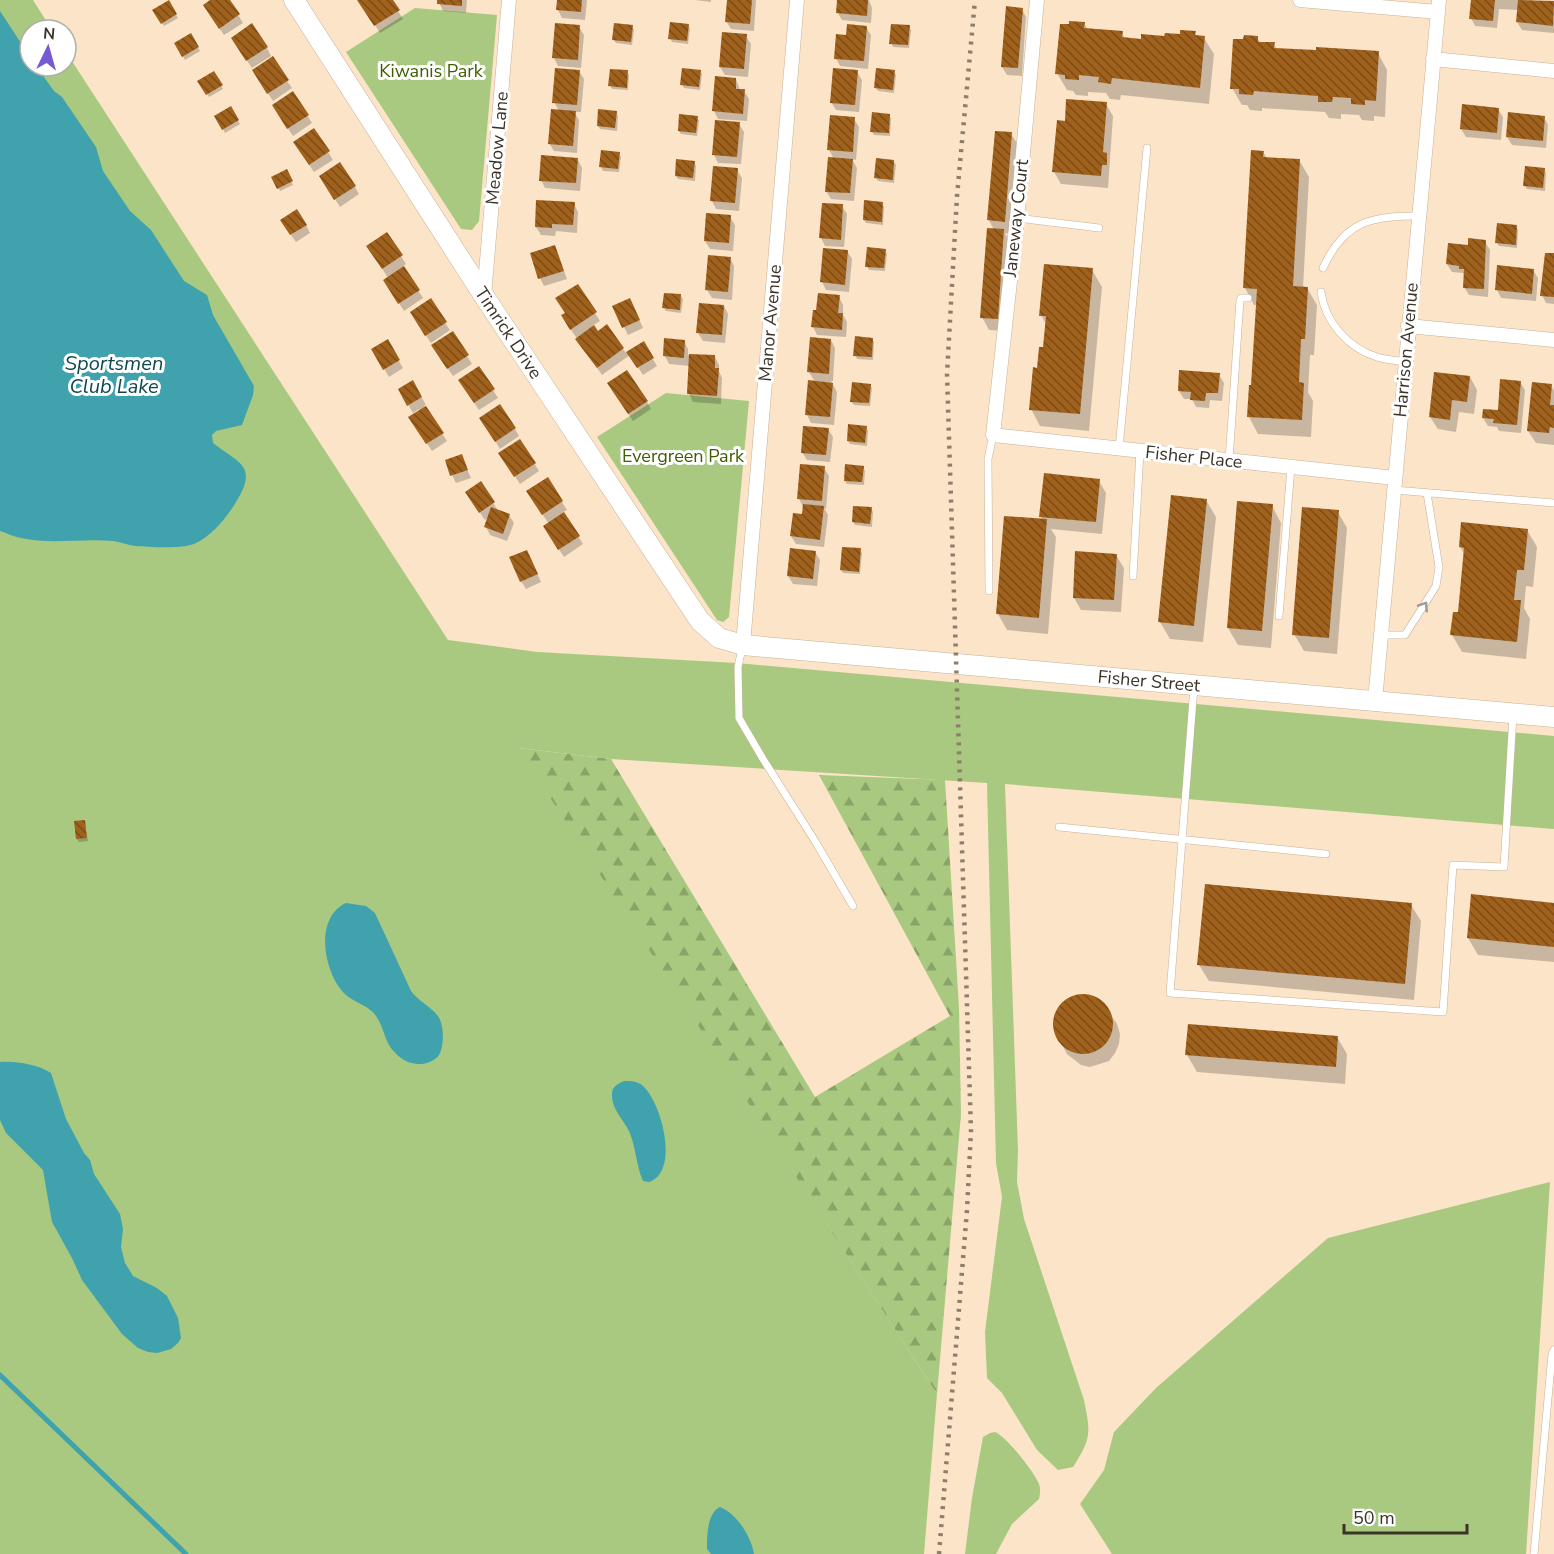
<svg xmlns="http://www.w3.org/2000/svg" width="1554" height="1554" viewBox="0 0 1554 1554" font-family="'Nunito Sans',sans-serif">
<defs>
<pattern id="forest-firs" width="22" height="20" patternUnits="userSpaceOnUse" patternTransform="scale(1.5)"><rect width="22" height="20" fill="#a8c97f"/><path d="M5 1l3.5 6h-7zM16 11l3.5 6h-7z" fill="#8aa468"/></pattern>
<pattern id="building-back-hatch" width="6" height="6" patternUnits="userSpaceOnUse" patternTransform="scale(1.5)"><rect width="6" height="6" fill="#a0611c"/><path d="M-1 5l2 2M0 0l6 6M5-1l2 2" fill="none" stroke="#7c4c18"/></pattern>
</defs>
<rect width="100%" height="100%" fill="#fce4c8"/>
<path fill="#a8c97f" d="M0,0h33l19,30h-22v36h36v-14l382,588 89,12 200,11 817,73v93l-549,-45 13,367 -1,31 7,37 60,181c7,34 7,39 -11,67l-15,3 -21,-20 -35,-57 -15,-15 -2,-46 17,-135 -6,-34 -9,-380 -376,-24 -92,-11 418,646 -13,160h-924z
M415,8l82,7 -18,206 -7,9 -11,-1 -115,-177z
M666,393l83,8 -20,216 -6,5 -6,-2 -120,-183z
M1550,1182l-24,372h-414l-32,-50 24,-34 10,-38 42,-44 172,-150z
M995,1432c11,4 40,41 44,52 2,5 1,10 0,15l-27,25 -16,30h-31l7,-56 11,-61 7,-4z"/>
<path fill="url(#forest-firs)" d="M518,748l93,11 204,338 135,-81 -131,-241 126,5 14,228 2,106 -24,280z"/>
<path fill="#40a2ad" d="M0,11l30,46v9h6l18,25 8,6 34,50 7,24 27,40 21,19 33,51 23,14 6,20 41,71 -1,9 -11,30 -26,6 -4,4 1,8c25,20 46,22 23,59 -9,15 -25,35 -42,42 -13,5 -44,3 -59,2 -7,-1 -15,-4 -22,-5 -31,-3 -61,4 -92,-3 -7,-1 -14,-5 -21,-7z
M346,903l20,3 9,7 36,78c8,11 26,19 29,29 4,8 4,27 -1,35 -9,12 -28,11 -38,3 -18,-14 -14,-25 -25,-42 -6,-10 -21,-13 -30,-21 -22,-20 -33,-77 0,-92z
M0,1062c16,-1 37,2 51,11l15,46 18,34 6,7 4,14 26,40 3,15 -2,18 4,16 8,13 24,12 10,8 11,22 3,20 -3,5 -7,6 -14,4 -9,-1 -10,-4 -16,-14 -40,-54 -9,-20 -21,-38 -9,-52 -37,-37 -6,-13z
M624,1081c6,0 13,0 18,4 20,17 38,87 7,97l-6,-1c-7,-16 -7,-34 -14,-50 -6,-12 -18,-23 -17,-37 0,-8 6,-10 12,-13z
M720,1507c17,7 31,29 34,47h-43l-4,-5c0,-13 0,-36 13,-42z"/>
<path fill="#0003" d="M213,0h16l14,23 -19,12 -15,-22z
M359,0h32l12,19 -23,14z
M438,0h29l-1,13 -23,-2z
M558,0h29l-2,20 -23,-2 -4,-8z
M695,0h16v2z
M728,0h28l-2,31 -23,-2 -5,-8z
M839,0h30l3,8 -1,15 -29,-3 -5,-8z
M1472,0h57l25,3v30l-32,-3 -5,-8 1,-12 -19,-1 -2,19 -22,-2 -4,-8z
M168,2l10,16 -14,8 -10,-16z
M1022,9l4,8 -4,59 -15,-1 -5,-8z
M1084,23l4,7 34,3 3,6 17,2 53,-8 2,4 7,1 10,16 -5,50 -88,-9 -1,5 -10,-1 -4,-6 -18,-1v4l-12,-1 -3,-4 -6,-1 -10,-17z
M688,25l2,3 -2,16 -16,-2 -2,-4z
M632,26l2,4 -2,15 -16,-2 -2,-3z
M579,27l5,8 -3,33 -23,-2 -4,-8z
M866,27l5,8 -3,34 -28,-3 -4,-8 11,-22z
M909,27l2,3 -2,18 -16,-1 -2,-4z
M190,35l10,16 -15,9 -9,-16z
M746,36l5,8 -3,33 -23,-2 -5,-8z
M1257,38l4,5 13,1 3,6 101,3 9,17 -2,47 -11,-1v5l-12,-1 -3,-5 -18,-1v5l-12,-1 -4,-6 -63,-4v3l-12,-1 -3,-5h-5l-10,-17z
M237,46l30,2 4,8 -19,12z
M579,71l5,8 -3,33h-7l5,8 -2,33 -23,-2 -5,-8 10,-32 -5,-9z
M700,71l2,3 -2,16 -16,-2 -2,-4z
M627,72l2,3 -1,15 -16,-1 -2,-4z
M857,72l5,8 -3,32 -23,-2 -5,-8z
M894,72l2,3 -2,18 -16,-2 -2,-3z
M214,73l9,16 -14,8 -10,-16z
M258,79l29,2 5,7 -19,13z
M736,79l4,11 4,1 5,8 -2,22 -29,-2 -4,-8z
M1106,104l7,12 -5,72 -47,-4 -7,-12z
M230,108l10,16 -15,9 -9,-16z
M1498,109l5,8 -2,23 -35,-3 -5,-8z
M616,112l2,4 -1,15 -17,-2 -2,-3z
M278,113l29,2 5,8 -19,13z
M889,115l2,3 -1,18 -16,-1 -2,-3z
M697,117l2,4 -2,15 -16,-2 -2,-3z
M1544,117l4,8 -2,23 -34,-3 -5,-8z
M854,119l5,8 -3,33 -4,-1 5,9 -3,33 -23,-2 -5,-8 8,-32 -5,-9z
M739,124l5,8 -3,32 -23,-1 -4,-8z
M314,130l19,30 -19,12 -15,-22z
M1011,134l8,12 -8,88 -6,-1 5,10 -6,88 -15,-1 -7,-13 12,-87 -5,-10z
M1263,152l4,6 32,2 10,17 -6,111h4l10,17 -3,50h-4l-2,37 5,9 -2,36 -53,-3 -9,-17 4,-30 4,-82h-3l-9,-17z
M619,154l2,3 -2,15 -16,-1 -2,-4z
M578,160l4,8 -2,23 -35,-3 -4,-8z
M894,161l2,4 -2,18 -16,-2 -2,-3z
M694,162l2,4 -1,15 -17,-2 -2,-3z
M1544,169l2,4 -1,18 -18,-2 -2,-3z
M737,170l5,8 -3,33 -23,-2 -4,-8z
M286,171l7,14 -13,6 -7,-14z
M325,184l30,3 4,7 -19,13z
M574,204l4,8 -1,21 -21,-2 -1,5 -14,-1 -5,-8z
M882,204l2,3 -1,18 -17,-2 -2,-3z
M842,206l5,8 -3,33 -19,-1 -4,-8z
M730,217l5,8 -2,26 -23,-2 -5,-8z
M306,225l4,8 -14,9 -10,-14z
M1516,227l2,3 -1,18 -18,-2 -2,-3z
M387,234l19,30 -3,2 20,32 -19,13 -15,-23 -1,-10 -15,-24z
M1485,242l5,8 -2,47 -19,-2 -5,-8 1,-11 -2,-3 -11,-1 -5,-8 22,-18z
M555,246l12,33 -23,7 -4,-8z
M885,250l2,4 -2,17 -16,-1 -2,-4z
M847,251l5,8 -3,33 -23,-2 -4,-8z
M1554,255v49l-8,-1 -4,-8z
M730,258l4,8 -2,34 -20,-2 -5,-8z
M1092,270l10,17 -13,144 -49,-5 -9,-17 14,-60 2,-23 -6,-11z
M1533,270l5,8 -2,23 -35,-3 -4,-8z
M578,286l22,35 -8,5 5,7 9,-7 20,27 17,-10 14,23 -14,9 -13,-20 -28,20 -35,-51 -1,-10z
M681,296l2,3 -2,14 -15,-2 -2,-3z
M839,297l4,8v10l4,7 -1,15 -29,-2 -4,-8z
M724,306l4,8 -3,29 -22,-2 -5,-8z
M634,308l9,20 -15,7 -4,-8z
M416,321l29,2 5,7 -19,13z
M872,339l2,3 -1,18 -16,-1 -2,-4z
M831,340l4,8 -2,33h-2l6,11 -3,33 -23,-2 -4,-8 8,-33 -6,-10z
M387,341l16,27 -14,9 -16,-27z
M684,341l4,8v6l27,2 4,8v6l3,7 -1,26 -28,-2 -4,-8 1,-28 -21,-2 -4,-8z
M438,354l29,2 5,8 -19,12z
M479,368l19,30 -19,12 -15,-22z
M1219,375l5,8 -2,18 -12,-1 -1,8 -13,-1 -4,-8h-8l-5,-8z
M1470,377l7,13 -3,24 -15,-2 -3,20 -18,-3 -8,-12z
M413,382l13,23 -2,1 23,35 -15,10 -17,-25 6,-15 -2,-2 -6,4 -13,-23z
M1520,382l5,8 -4,43 -22,-2 -2,-4 -9,-1 -5,-8 16,-6z
M870,385l2,3 -2,18 -16,-1 -2,-3z
M1551,385l3,6v54l-18,-2 -8,-12z
M613,391l34,11 4,7 -18,12z
M486,426l29,3 4,7 -19,13z
M866,427l2,4 -1,15 -17,-2 -2,-3z
M828,429l5,8 -3,25 -23,-2 -5,-8z
M461,456l10,22 -15,5 -4,-8z
M505,461l29,2 5,8 -19,13z
M863,467l2,4 -1,14 -17,-1 -2,-3z
M824,468l5,8 -3,33 -2,-1 4,7 -4,32 -28,-3 -5,-8 12,-20v-9l-4,-8z
M547,479l20,31 -4,2 20,32 -19,13 -15,-23v-10l-16,-24z
M1099,481l7,12 -4,41 -51,-5 5,8 -8,97 -41,-4 -9,-16 45,-94 -2,-4z
M481,484l18,28 10,3 5,8 -7,18 -17,-6 -4,-8 3,-10 -4,3 -13,-19z
M1206,500l10,17 -13,125 -33,-3 -10,-17z
M1272,506l9,17 -10,125 -33,-3 -10,-17z
M871,508l2,4 -1,15 -17,-2 -2,-3z
M1338,512l9,16 -10,126 -33,-3 -10,-17z
M1527,530l10,17 -4,40 -7,-1 -2,22 6,11 -4,40 -64,-7 -10,-17 7,-21 6,-59 -5,-8z
M860,550l2,3 -2,21 -17,-1 -2,-3z
M815,552l5,8 -3,26 -24,-2 -5,-8z
M1116,555l8,13 -3,44 -40,-2 -7,-12z
M531,559l10,23 -15,7 -5,-8z
M84,822l4,19 -9,1 -2,-3z
M1554,904v58l-76,-7 -10,-17z
M1411,905l10,16 -7,79 -205,-19 -10,-16z
M1085,995l9,2 9,6 14,21 3,10 -1,10 -4,9 -6,8 -19,6 -9,-2 -14,-11 -12,-22 -1,-9 6,-18 7,-6z
M1337,1037l10,17 -2,30 -148,-12 -10,-17z"/>
<g fill="none" stroke-linecap="round" stroke-linejoin="round">
<path stroke="#40a2ad" stroke-width="5" d="M0,1375l186,179"/>
</g>
<path fill="url(#building-back-hatch)" d="M169,0l8,14 -16,10 -9,-14z
M210,0h20l10,14 -21,15 -16,-24z
M357,0h36l7,10 -26,16z
M437,0h25v6l-25,-2z
M557,0h25l-1,12 -25,-2z
M727,0h25l-2,24 -25,-2z
M837,0h31l-1,16 -31,-3z
M1471,0h24l-2,21 -24,-2z
M1518,0l36,1 -1,25 -37,-4z
M1006,6l17,2 -5,60 -17,-1z
M1069,21l16,1 -1,6 39,3 -1,6 19,2v-5l23,2 1,-3 15,1v-4l16,1 -1,4 10,1 -5,52 -88,-10 -1,6 -13,-2 1,-5 -20,-2v5l-14,-1v-4l-10,-1 5,-50h9z
M670,22l19,2 -2,17 -19,-2z
M252,23l16,24 -22,14 -15,-23z
M555,23l25,2 -2,35 -26,-2z
M614,23l19,2 -2,17 -19,-2z
M847,24l20,2 -3,35 -30,-2 2,-25 10,1z
M891,24l19,1 -2,20 -19,-1z
M722,32l25,2 -3,35 -25,-2z
M191,33l8,14 -17,10 -8,-14z
M1244,35l14,1v6h17l-1,6 42,2v-3l63,4 -3,50 -11,-1v5l-14,-1v-6l-18,-1 -1,5h-14v-6l-64,-5 -1,4 -14,-1v-5h-9l3,-50h10z
M273,56l16,24 -22,14 -15,-24z
M555,68l25,2 -3,35 -25,-2z
M682,68l19,2 -2,17 -19,-2z
M833,68l25,2 -3,35 -25,-2z
M876,68l19,2 -2,20 -19,-2z
M610,69l18,1 -1,18 -19,-2z
M214,71l9,14 -17,10 -9,-14z
M715,76l21,2v11h9l-2,25 -31,-3z
M293,91l16,24 -22,14 -15,-24z
M1066,99l41,3 -4,50 4,1v12h-5l-1,11 -49,-4 5,-52 8,1z
M1462,104l37,4 -2,25 -37,-4z
M231,106l8,14 -17,10 -8,-14z
M551,109l25,2 -3,35 -25,-2z
M598,109l19,2 -2,17 -18,-2z
M872,112l18,2 -1,19 -19,-1z
M1508,112l37,4 -2,25 -37,-4z
M679,114l19,2 -2,17 -18,-2z
M830,115l25,2 -2,35 -26,-2z
M715,120l25,2 -3,35 -25,-2z
M314,128l16,23 -21,14 -16,-23z
M995,131l17,1 -7,90 -18,-2z
M601,150l19,2 -2,17 -19,-2z
M1251,150l13,1 -1,6 37,2 -7,127 15,1 -3,52h-4l-2,43 5,1 -2,37 -55,-3 2,-32h2l6,-96 -14,-1z
M541,155l37,3 -2,25 -37,-2z
M828,157l25,2 -3,34 -25,-1z
M876,158l18,2 -1,20 -19,-2z
M676,159l19,2 -2,17 -18,-2z
M340,162l16,24 -22,14 -15,-24z
M713,166l25,2 -3,35 -25,-2z
M1525,166l20,2 -2,20 -20,-2z
M287,169l6,12 -16,8 -6,-12z
M536,200l39,2 -2,23 -21,-1v4l-17,-1z
M864,200l19,2 -1,20 -19,-2z
M822,203l21,1 -2,36 -22,-2z
M297,209l10,16 -17,10 -10,-15z
M706,213l25,2 -2,28 -25,-2z
M1497,223l20,2 -1,20 -21,-2z
M987,228l17,1 -6,90 -18,-1z
M387,232l16,23 -21,14 -16,-23z
M1468,238l18,2 -2,49 -21,-1 1,-19h-5v-3l-13,-2 2,-21 20,2z
M555,245l9,26 -26,8 -8,-26z
M867,247l19,2 -2,19 -19,-1z
M823,248l25,2 -3,35 -25,-3z
M1545,253h9v44l-14,-1z
M708,255l23,2 -3,35 -23,-2z
M1044,264l49,4 -13,146 -51,-4 4,-43 4,1 2,-21h4l3,-31h-7z
M1497,265l37,4 -2,25 -37,-4z
M404,266l16,24 -22,14 -15,-24z
M578,284l19,28 -27,18 -9,-15 4,-2 -10,-15z
M664,293l17,1 -1,16 -18,-2z
M818,293l22,2 -2,18h5l-1,17 -31,-3 2,-17h3z
M431,298l16,24 -22,14 -15,-24z
M630,298l10,22 -18,8 -10,-22z
M699,303l25,2 -2,30 -26,-2z
M607,324l17,24 -27,20 -22,-29 19,-14 4,6z
M453,331l16,24 -22,14 -16,-24z
M855,336l18,2 -1,19 -19,-1z
M810,337l21,2 -2,35 -22,-2z
M664,338l21,2 -1,18 -21,-2z
M388,339l12,21 -17,10 -12,-21z
M644,341l10,17 -17,10 -11,-16z
M689,354l26,1v13h4l-2,28 -30,-2z
M479,366l16,23 -21,14 -16,-23z
M627,370l21,31 -20,13 -21,-31z
M1179,370l41,3 -2,20h-12l-1,8 -15,-1 1,-8 -13,-1z
M1434,372l36,4 -3,26 -15,-2 -2,20 -21,-3z
M1500,379l21,2 -4,44 -24,-2 1,-4 -12,-1 1,-9 15,1z
M413,380l9,17 -15,9 -9,-17z
M808,380l25,3 -3,34 -25,-2z
M852,382l19,2 -2,19 -19,-1z
M1532,382l20,2 -2,21h4v23l-4,-1 -1,6 -22,-2z
M500,404l16,24 -21,14 -16,-24z
M426,406l18,27 -18,11 -18,-27z
M848,424l19,2 -2,17 -18,-2z
M803,426l26,2 -3,27 -25,-2z
M520,439l16,24 -22,14 -16,-24z
M462,454l6,16 -18,6 -5,-16z
M800,464l25,2 -3,35 -25,-2z
M845,464l19,2 -2,16 -18,-1z
M1044,473l56,6 -4,43 -57,-5z
M548,477l15,24 -21,14 -16,-24z
M481,481l14,21 -16,11 -14,-21z
M1171,495l36,4 -13,127 -36,-4z
M1237,501l36,3 -11,127 -35,-3z
M803,504l21,2 -4,34 -30,-4 3,-23 9,1z
M853,506l19,1 -2,17 -18,-2z
M491,507l19,7 -7,20 -19,-7z
M1302,507l37,3 -10,128 -37,-3z
M564,512l16,24 -22,14 -15,-24z
M1004,516l43,3 -8,99 -43,-4z
M1461,522l67,7 -4,41h-7l-3,30h7l-4,42 -67,-7 3,-23h5l6,-64 -5,-1z
M842,547l19,1 -2,24 -19,-2z
M790,548l26,3 -3,28 -26,-3z
M527,550l11,24 -18,8 -11,-25z
M1075,551l42,3 -3,46 -41,-2z
M85,820l2,18 -11,1 -2,-18z
M1205,884l207,19 -7,81 -208,-19z
M1471,894l83,9v44l-87,-9z
M1053 1024a30 30 0 1 1 60 0a30 30 0 1 1-60 0Z
M1188,1024l150,12 -2,31 -151,-12z"/>
<g fill="none" stroke-linecap="round" stroke-linejoin="round">
<g stroke="#c8b197" stroke-width="8">
<path id="lane" d="M1017,218l82,10
M1323,268c21,-46 48,-53 96,-52
M1321,292c4,30 27,56 56,65 8,3 19,3 28,5
M1119,449l28,-301
M1229,460l11,-160 1,-2h7
M1394,490l160,13
M1133,576l7,-125
M989,591l-1,-132 5,-24
M1279,616l12,-149
M1381,635h24l31,-49 3,-19 -12,-74
M742,648l-4,19 1,51 24,41 52,82 38,65
M1194,687l-24,306 273,19 10,-147 51,2 9,-152
M1059,827l267,27
M1534,1554l18,-200 2,-4"/>
</g>
<g stroke="#c8b197" stroke-width="15">
<path id="street" d="M1037,0l-20,218 -24,217 402,43
M1300,0l138,12
M1433,59l121,12
M484,296l25,-296
M1408,326l146,14
M743,645l54,-645
M1375,701l64,-701"/>
</g>
<g stroke="#c8b197" stroke-width="21">
<g id="secondary">
<path id="s1" d="M294,0l190,296 216,325 19,17 24,7 811,72"/>
</g>
</g>
<use href="#lane" stroke="#fff" stroke-width="7"/>
<use href="#street" stroke="#fff" stroke-width="14"/>
<use href="#secondary" stroke="#fff" stroke-width="20"/>
<path stroke="#8d7d6b" stroke-width="4.5" stroke-dasharray="3 6" stroke-linecap="butt" d="M939,1554l28,-344 4,-79 -24,-757 10,-178 18,-196"/>
</g>
<defs><path id="oneway-chevron" d="M-2-3.5L2.5 0L-2 3.5" fill="none" stroke-width="1.6" stroke-linecap="round" stroke-linejoin="round" transform="scale(1.5)"/></defs>
<use stroke="#9e9994" href="#oneway-chevron" transform="translate(1424 606) rotate(-57)"/>
<g text-anchor="middle" stroke-width="6" stroke-linejoin="round" paint-order="stroke">
<g font-size="18" fill="#3e5c00" stroke="#fff">
<text x="431" y="77">Kiwanis Park</text>
<text x="683" y="462">Evergreen Park</text>
</g>
<g font-size="18" fill="#3c3328" stroke="#fff">
<text transform="translate(497 148) rotate(-85)" y="6">Meadow Lane</text>
<text transform="translate(1016 218) rotate(-84)" y="6">Janeway Court</text>
<text transform="translate(770 323) rotate(-85)" y="6">Manor Avenue</text>
<text dy="6" stroke="none"><textPath href="#s1" startOffset="396">Timrick Drive</textPath></text>
<text transform="translate(1406 350) rotate(-85)" y="6">Harrison Avenue</text>
<text transform="translate(1194 457) rotate(6)" y="6">Fisher Place</text>
<text dy="6" stroke="none"><textPath href="#s1" startOffset="1200">Fisher Street</textPath></text>
</g>
<g font-size="20" font-style="italic" fill="#0e484e" stroke="#fff">
<text x="114" y="370">Sportsmen<tspan x="114" dy="23">Club Lake</tspan></text>
</g>
</g>
<g transform="translate(48 48) rotate(5)"><circle r="28" fill="#ffffff" stroke="#b1ada9" stroke-width="1.5"/>
<path d="M0-4.5L10 22L0 15L-10 22Z" fill="#755ad4"/>
<text y="-9" font-size="16" font-weight="bold" text-anchor="middle" fill="#3c3328">N</text>
</g>
<path d="M1344 1524v9h123v-9" fill="none" stroke="#3c3328" stroke-width="3"/>
<text x="1353" y="1524" font-size="18" fill="#3c3328" stroke="#ffffff" stroke-width="4.5" paint-order="stroke">50 m</text>
</svg>
